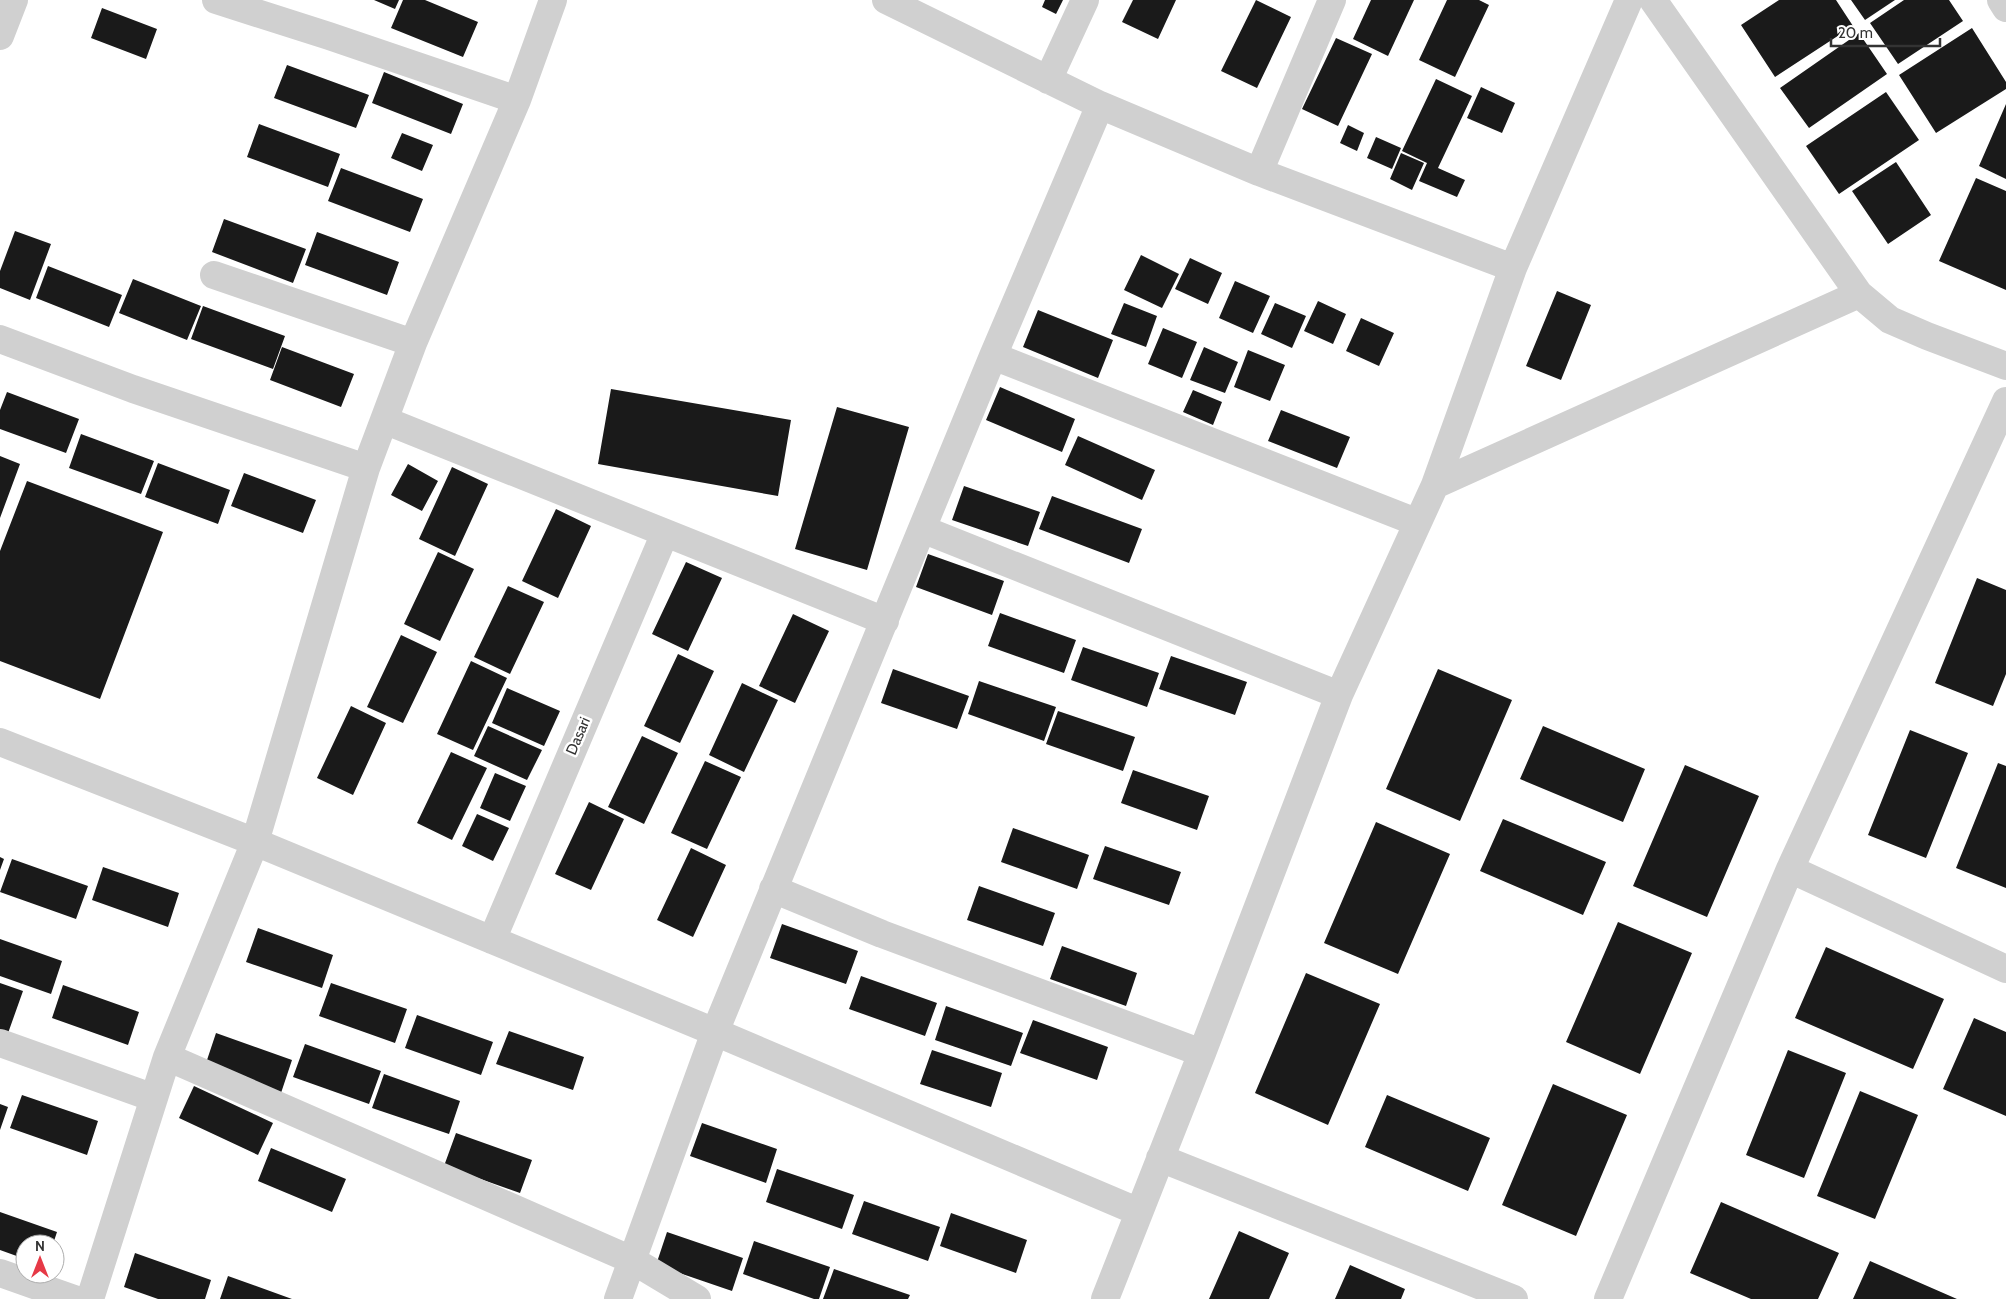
<svg xmlns="http://www.w3.org/2000/svg" width="2006" height="1299" viewBox="0 0 2006 1299" font-family="Cabin,sans-serif">
<rect width="100%" height="100%" fill="#fff"/>
<path fill="#1a1a1a" d="M374,0h25l-4,9z
M403,0h22l53,22 -15,35 -72,-29z
M1045,0h18l-7,14 -14,-7z
M1133,0h43l-18,39 -36,-17z
M1256,0l35,17 -34,71 -36,-17z
M1371,0h43l-26,56 -35,-17z
M1447,0h32l10,5 -34,72 -36,-17z
M1779,0h57l17,26 -78,51 -34,-52z
M1851,0h44l-30,20z
M1904,0h45l14,21 -65,43 -28,-41z
M102,8l55,21 -11,30 -55,-21z
M1972,28l34,54v7l-70,44 -37,-58z
M1859,33l28,41 -78,54 -29,-40z
M1336,38l36,16 -34,72 -36,-17z
M287,65l82,30 -13,33 -82,-30z
M384,72l79,32 -12,30 -79,-31z
M1436,79l36,17 -34,72 27,12 -8,17 -38,-16 8,-18 -25,-12z
M1481,87l34,16 -13,30 -35,-15z
M1886,92l33,48 -80,54 -33,-48z
M2006,104v75l-27,-13z
M259,124l81,30 -12,33 -81,-30z
M1348,125l16,8 -7,18 -17,-8z
M402,133l31,12 -11,26 -31,-13z
M1376,137l25,11 -9,21 -25,-11z
M1401,153l23,10 -12,27 -22,-11z
M1896,162l35,53 -43,29 -36,-53z
M341,168l82,31 -13,33 -82,-31z
M1976,178l30,13v99l-67,-29z
M224,219l82,30 -13,34 -81,-31z
M15,231l36,13 -21,56 -30,-12v-17z
M317,232l82,30 -12,33 -82,-30z
M1141,255l38,19 -17,34 -38,-18z
M1190,258l32,15 -14,31 -33,-15z
M48,266l74,29 -13,32 -73,-29z
M133,279l68,27 -14,34 -68,-27z
M1235,281l35,15 -17,37 -34,-15z
M1557,291l34,14 -30,75 -35,-14z
M1318,301l28,13 -13,30 -29,-13z
M1124,303l33,13 -11,31 -35,-13z
M1275,303l31,13 -14,32 -31,-14z
M203,306l82,30 -12,33 -82,-30z
M1038,310l75,30 -15,38 -75,-31z
M1361,318l33,15 -15,33 -33,-15z
M1163,328l34,14 -15,36 -34,-14z
M282,347l72,27 -13,33 -71,-27z
M1204,347l34,15 -13,31 -35,-13z
M1248,350l37,15 -15,36 -36,-14z
M1000,387l75,32 -13,33 -76,-32z
M611,389l180,31 -13,76 -180,-32z
M1193,390l29,12 -9,23 -30,-13z
M7,392l72,27 -13,34 -66,-24v-19z
M837,407l72,20 -42,143 -72,-21z
M1281,410l69,27 -13,31 -69,-27z
M81,434l73,27 -13,33 -72,-26z
M1078,436l77,34 -13,30 -77,-35z
M0,456l20,8 -20,54z
M158,463l72,27 -12,34 -73,-27z
M408,464l30,17 -16,30 -31,-16z
M452,467l36,17 -33,72 -36,-17z
M244,473l72,27 -13,33 -72,-27z
M27,481l136,51 -63,167 -100,-38v-110z
M964,486l76,26 -12,34 -76,-26z
M1052,496l90,33 -13,34 -90,-34z
M556,509l35,17 -33,72 -36,-17z
M438,552l36,17 -34,72 -36,-17z
M928,554l76,27 -12,34 -76,-28z
M686,562l36,16 -34,73 -36,-17z
M1977,578l29,12v84l-13,32 -58,-23z
M508,586l36,16 -34,72 -36,-17z
M1000,613l76,27 -12,33 -76,-27z
M793,614l36,17 -34,72 -36,-17z
M401,635l36,17 -34,71 -36,-16z
M1083,647l76,26 -12,34 -76,-27z
M678,654l36,17 -34,72 -36,-17z
M1171,656l76,26 -12,33 -76,-26z
M471,661l36,17 -34,72 -36,-16z
M893,669l76,27 -12,33 -76,-26z
M1438,669l74,31 -52,121 -74,-32z
M979,681l77,26 -12,34 -76,-27z
M742,683l36,17 -34,72 -35,-17z
M507,688l53,23 -16,35 -52,-23z
M351,706l35,17 -33,72 -36,-17z
M1058,711l77,26 -12,34 -77,-27z
M488,726l54,24 -15,30 -53,-24z
M1543,726l102,43 -22,53 -103,-43z
M1910,730l58,23 -42,105 -58,-23z
M642,736l36,17 -34,71 -36,-17z
M451,752l36,16 -35,72 -35,-17z
M705,761l36,16 -34,72 -36,-16z
M1998,763l8,3v122l-50,-20z
M1685,765l74,31 -52,121 -74,-31z
M1133,770l76,26 -12,34 -76,-27z
M495,773l31,13 -16,35 -30,-13z
M589,802l35,17 -33,71 -36,-16z
M477,814l32,14 -16,33 -31,-15z
M1503,819l103,43 -23,53 -103,-44z
M1376,822l74,32 -52,120 -74,-31z
M1013,828l76,27 -12,34 -76,-27z
M1105,846l76,26 -12,33 -76,-26z
M691,848l35,17 -33,72 -36,-17z
M0,857l4,2 -4,11z
M12,859l76,27 -12,33 -76,-27z
M103,867l76,26 -11,34 -76,-27z
M979,886l76,27 -12,33 -76,-26z
M1618,922l74,31 -52,121 -74,-32z
M782,924l76,27 -12,33 -76,-26z
M258,928l75,27 -11,33 -76,-26z
M0,939l62,22 -11,33 -51,-18z
M1062,946l75,27 -11,33 -76,-27z
M1826,947l118,52 -31,70 -118,-51z
M1306,973l74,31 -52,121 -73,-32z
M861,976l76,27 -12,33 -76,-27z
M0,983l23,8 -16,45 -7,-2z
M331,983l76,26 -12,34 -76,-27z
M63,985l76,27 -11,33 -76,-27z
M946,1006l77,27 -12,33 -76,-26z
M417,1015l76,27 -12,33 -76,-27z
M1974,1018l32,14v84l-63,-27z
M1033,1020l75,27 -11,33 -77,-27z
M509,1031l75,26 -11,33 -77,-26z
M216,1033l76,27 -11,33 -76,-27z
M305,1044l76,27 -12,33 -76,-27z
M932,1050l70,23 -11,34 -71,-23z
M1788,1050l58,23 -42,105 -58,-23z
M384,1074l76,27 -11,33 -77,-26z
M1553,1084l74,31 -51,121 -74,-31z
M194,1086l79,37 -15,32 -79,-37z
M1860,1091l58,24 -43,104 -58,-23z
M22,1095l76,26 -11,34 -77,-27z
M1387,1095l103,43 -22,53 -103,-44z
M0,1104l8,3 -8,23z
M702,1123l75,26 -11,34 -76,-27z
M456,1133l76,27 -12,33 -76,-27z
M271,1148l75,31 -14,33 -74,-31z
M777,1169l77,26 -12,34 -76,-27z
M864,1201l76,26 -12,34 -76,-27z
M1721,1202l118,51 -21,46h-67l-61,-26z
M0,1212l57,20 -4,12h-28v15l-25,-9z
M951,1213l76,27 -11,33 -76,-27z
M1239,1231l50,22 -20,46h-60z
M667,1232l76,26 -11,33 -76,-26z
M754,1241l76,26 -11,32h-5l-71,-25z
M135,1253l76,27 -6,19h-47l-34,-12z
M1870,1261l87,38h-104z
M1350,1265l55,24 -4,10h-66z
M834,1269l76,26 -2,4h-85z
M228,1276l64,23h-72z"/>
<g fill="none" stroke-linecap="round" stroke-linejoin="round">
<path stroke="#d0d0d0" stroke-width="28" d="M216,0l113,36 188,64
M886,0l214,105 159,67 254,96
M1653,0l206,294 31,26 37,16 79,30
M2001,0l5,8
M0,36l14,-36
M1048,80l37,-80
M1259,172l73,-172
M214,275l199,68
M0,339l133,50 233,79
M993,356l423,166
M384,420l501,201
M1435,485l424,-191
M922,529l417,166
M0,742l255,100 460,190 424,180
M1790,869l216,100
M773,889l109,45 320,119
M492,940l173,-407
M0,1043l154,55
M167,1057l465,203 65,39
M1160,1158l354,141
M0,1273l74,26
M90,1299l77,-242 88,-215 111,-374 47,-125 104,-243 36,-100
M618,1299l97,-267 278,-676 107,-251
M1105,1299l97,-246 137,-358 96,-210 78,-217 116,-268
M1608,1299l182,-430 216,-468"/>
</g>
<g text-anchor="middle" stroke-width="5" stroke-linejoin="round" paint-order="stroke">
<g font-size="15" fill="#333" stroke="#fff">
<text transform="translate(578 736) rotate(-67)" y="5">Dasari</text>
</g>
</g>
<g transform="translate(40 1259)"><circle r="24" fill="#ffffff" stroke="#adadad"/>
<path d="M0-4L9 19L0 12L-9 19Z" fill="#e63946"/>
<text y="-8" font-size="14" font-weight="bold" text-anchor="middle" fill="#333333">N</text>
</g>
<path d="M1831 38v8h109v-8" fill="none" stroke="#333333" stroke-width="2.5"/>
<text x="1838" y="38" font-size="15" fill="#333333" stroke="#ffffff" stroke-width="4" paint-order="stroke">20 m</text>
</svg>
